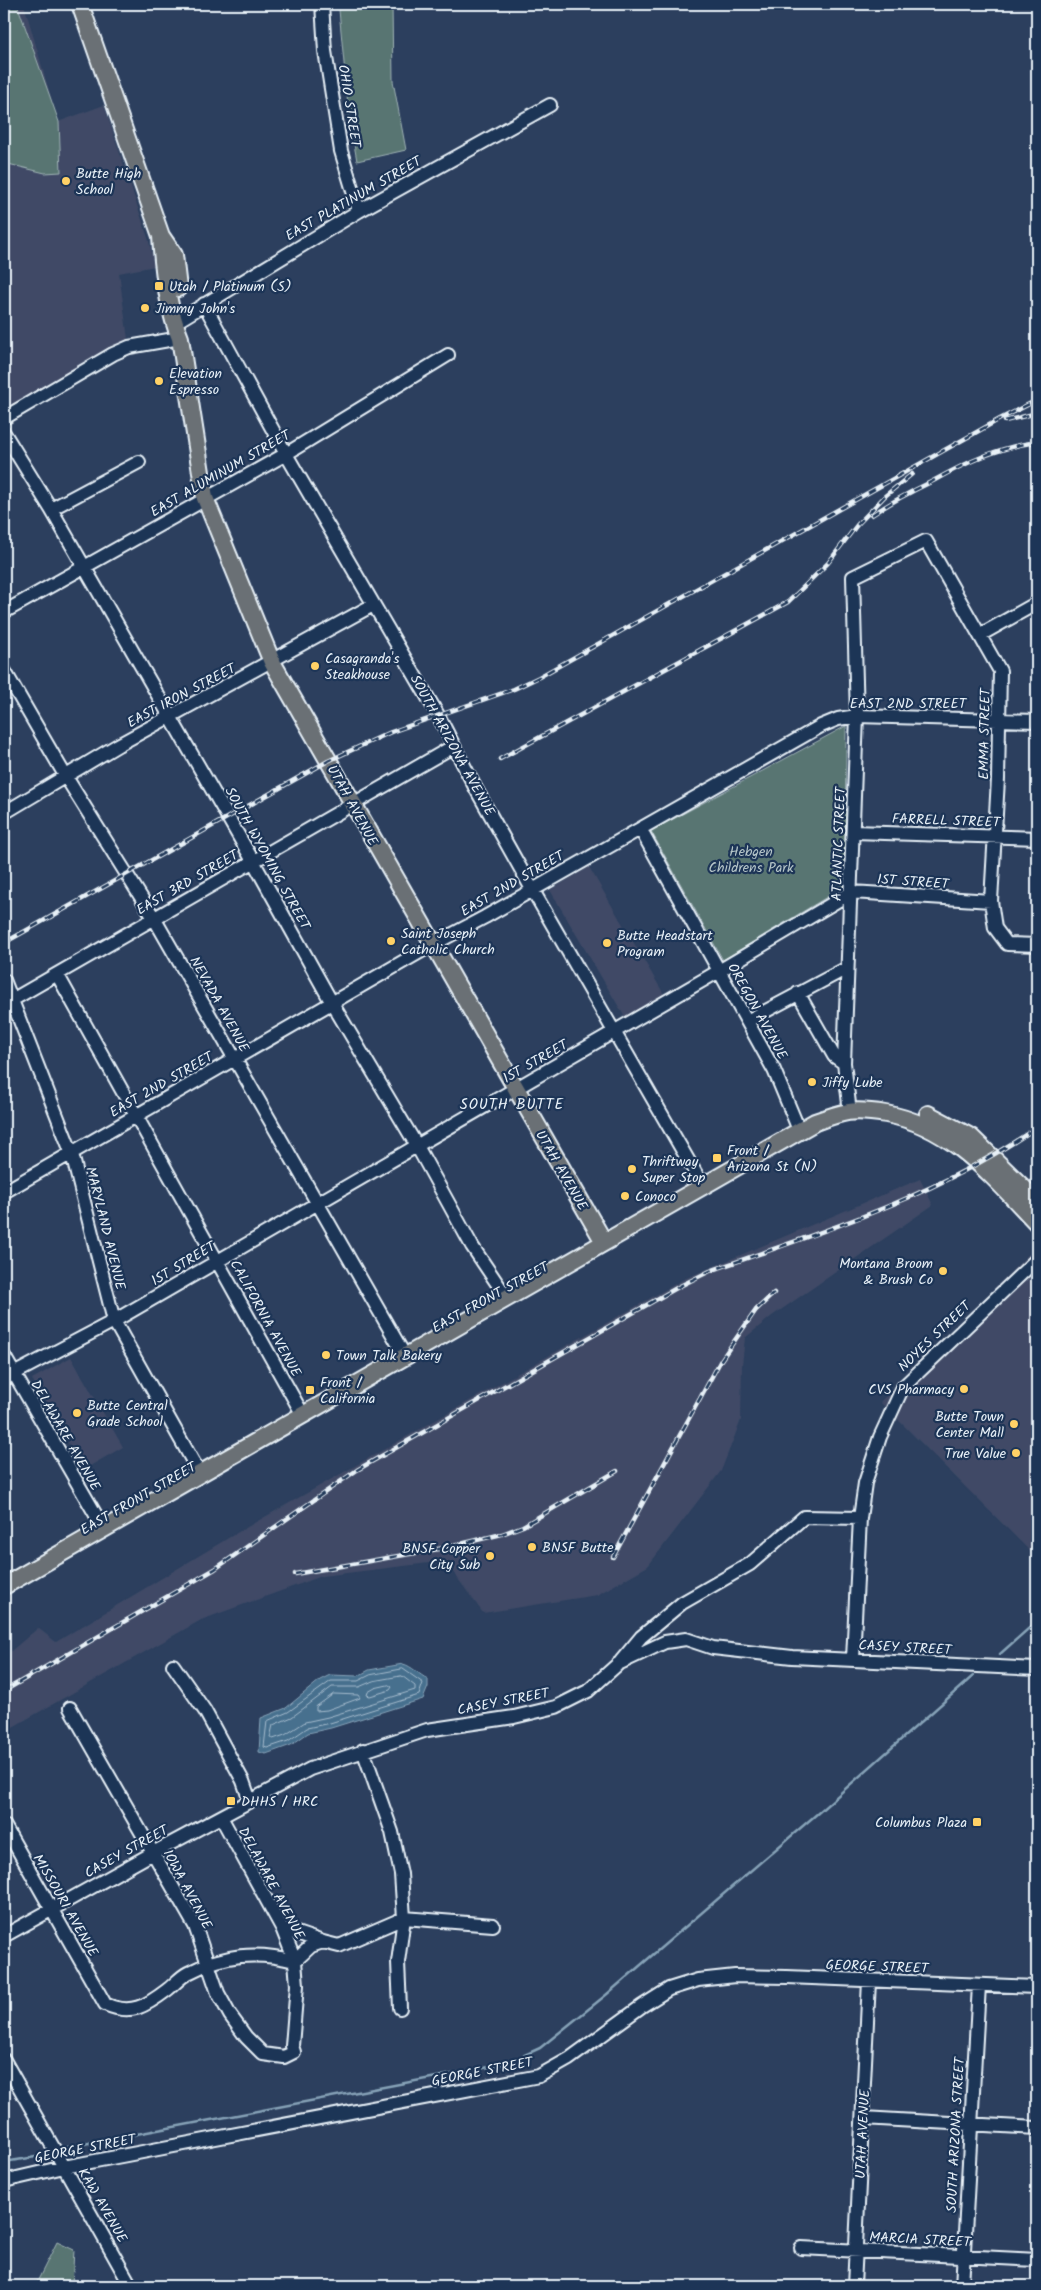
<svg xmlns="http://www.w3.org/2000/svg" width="1041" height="2290" viewBox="0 0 1041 2290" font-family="Kalam,sans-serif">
<rect width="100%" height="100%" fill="#2c3f5e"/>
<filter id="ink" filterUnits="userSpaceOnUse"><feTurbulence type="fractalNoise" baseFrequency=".02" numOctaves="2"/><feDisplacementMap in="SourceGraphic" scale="10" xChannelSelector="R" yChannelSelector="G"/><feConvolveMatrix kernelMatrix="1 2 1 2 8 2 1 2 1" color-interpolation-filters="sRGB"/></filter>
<g filter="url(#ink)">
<path fill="#3f4a66" d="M4,4h20l34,118 46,-17 45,136 6,25 -36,7 10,74 -125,71z
M589,867l76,129 -39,23 -76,-129z
M920,1179l13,26 -161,111 -27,22 -3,27 -1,55 -20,51 -73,95 -51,29 -114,18 -38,-52 -123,15 -121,44 -197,112v-75l34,-29 18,14 179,-108 449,-255z
M1037,1246v312l-157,-156z
M71,1357l52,90 -40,23 -51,-91z"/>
<path fill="#587572" stroke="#a0b3b5" d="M4,4h13l42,118 2,50 -16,1 -41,-10z
M392,5l1,76 13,69 -49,11 -8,-45 -10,-106 5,-3z
M846,726l-1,160 -122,74 -72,-129z
M57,2242l17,8 -2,36h-37z"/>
<path fill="#466f8e" stroke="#87a3b8" d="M403,1664c9,2 16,11 25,15v8l-5,12 -92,29 -23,5 -17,12 -25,9 -7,-2 2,-34 25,-10 34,-28 10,-5 28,1 11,-6z"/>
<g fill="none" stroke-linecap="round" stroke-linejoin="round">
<path stroke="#a7bdce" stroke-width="1" d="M403,1669l20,14 -4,12 -89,28 -23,5 -19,13 -21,7 -3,-1 3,-26 21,-9 43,-31h27l12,-6z
M402,1676l13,10v4l-87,27 -23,5 -20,13 -12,4 -3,-1 3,-13 19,-8 40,-30h27l14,-6z
M389,1685l3,2 -2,3 -20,6 -3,-1 1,-3 7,-4z
M334,1694l24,1 2,3 -33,12 -11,1v-4z"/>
<path stroke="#87a3b8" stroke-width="2.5" d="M1000,1654l37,-33
M68,2147l437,-83 35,-16 66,-53 212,-182 155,-137
M4,2162l38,-6"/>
<g stroke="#e8f1f8" stroke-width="16">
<path id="minor" d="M322,4l3,47 16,100 18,60
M204,304l82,150 152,261 38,74 56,100 171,297
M174,323l185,-112 191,-106
M4,418l109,-64 16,-7 51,-9
M4,433l47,76 202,352 79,142 85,143 55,100 35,52
M51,509l88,-47
M4,612l282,-158 162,-99
M980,635l57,-32
M4,670l62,107 88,141 251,438
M4,813l114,-68 255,-140
M641,830l133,240 25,60
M854,832l183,6
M57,974l246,441
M4,980l68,174 42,167 86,153
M798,993l36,63 10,7
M12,1000l442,-254
M747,1021l100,-53
M850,1112l-6,-49 13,-347 -4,-139 73,-36 74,130 -2,108 -7,122 4,27 12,16 30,1
M4,1192l428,-247 53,-28 336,-191 17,-7 19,-3 180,5
M4,1356l100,173
M4,1379l110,-58 605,-350 133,-79 139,9
M853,1659l7,-141 5,-35 15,-46 23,-50 134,-128
M621,1661l20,-24 41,-34 68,-39 54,-47 56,1
M173,1665l32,46 38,70 7,20
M70,1708l125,218 23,67 12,22 16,22 17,17 21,3 10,-5 -2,-6 5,-61 -2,-24 -13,-33 -61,-111
M363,1750l29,82 9,42 3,44 -6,44 2,46
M4,1825l101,179c26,12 41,2 62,-14 7,-5 13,-13 21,-17 36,-19 68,-22 107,-12l16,-15 12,-4 16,4 65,-28 89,7
M282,1928l41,14
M4,1936l149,-83 157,-84 117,-39 87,-13 42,-10 32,-16 30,-27 47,-22 21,-3 27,9 79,9 245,12
M4,2060l127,226
M863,2118l174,10
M4,2181l60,-14 475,-91 30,-17 73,-53 27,-17 29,-9 37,-4 52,1 250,10
M801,2248l236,12
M854,2286l15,-305
M962,2286l17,-301"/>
</g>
<g stroke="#e8f1f8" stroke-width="20">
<path id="major" d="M80,4l81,232 13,19 4,33
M161,236c2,34 6,70 19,102l25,160 67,164 332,580
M928,1114l43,23 66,64
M4,1586l811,-464c11,-4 22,-8 33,-10 12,-2 26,0 38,2 66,12 107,63 151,109"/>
</g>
<use href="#minor" stroke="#1d3557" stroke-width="12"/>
<use href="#major" stroke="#6a7074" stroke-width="16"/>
<g stroke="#e8f1f8" stroke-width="4.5">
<path id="rail" d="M1005,421l32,-8
M872,515c19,-13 40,-24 61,-34 34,-19 66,-34 104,-39
M500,759l288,-157 40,-39 29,-38 28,-29 27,-22
M4,943l324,-182 63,-29 123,-43 25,-12 461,-258 37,-19
M613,1557l108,-197 35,-50 18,-17
M295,1574l149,-26 58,-14 21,-8 94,-55
M4,1691l211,-122 142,-99 323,-184 30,-15c112,-39 228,-75 327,-144"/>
</g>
<use href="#rail" stroke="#1d3557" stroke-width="2.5" stroke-dasharray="8" stroke-linecap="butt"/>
</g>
</g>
<g fill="#ffd166" stroke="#1d3557" stroke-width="2">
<circle cx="66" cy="181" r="5"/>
<rect x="154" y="281" width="10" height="10" rx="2.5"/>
<circle cx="145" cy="308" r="5"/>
<circle cx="159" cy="381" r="5"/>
<circle cx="315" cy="666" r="5"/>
<circle cx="391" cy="941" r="5"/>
<circle cx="607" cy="943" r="5"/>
<circle cx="812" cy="1082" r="5"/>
<rect x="712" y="1153" width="10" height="10" rx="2.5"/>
<circle cx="632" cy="1169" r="5"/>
<circle cx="625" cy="1196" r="5"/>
<circle cx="943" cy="1271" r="5"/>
<circle cx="326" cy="1355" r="5"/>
<circle cx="964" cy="1389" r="5"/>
<rect x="305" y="1385" width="10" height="10" rx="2.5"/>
<circle cx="77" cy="1413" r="5"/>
<circle cx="1014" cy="1424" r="5"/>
<circle cx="1016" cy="1453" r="5"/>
<circle cx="532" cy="1547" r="5"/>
<circle cx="490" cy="1556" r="5"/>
<rect x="226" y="1796" width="10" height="10" rx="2.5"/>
<rect x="972" y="1817" width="10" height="10" rx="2.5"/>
</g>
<g text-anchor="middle" stroke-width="4.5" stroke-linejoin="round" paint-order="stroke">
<g font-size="14" fill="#e8f1f8" stroke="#1d3557">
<text transform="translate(350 106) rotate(81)" y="5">OHIO STREET</text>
<text transform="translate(353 198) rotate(-30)" y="5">EAST PLATINUM STREET</text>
<text transform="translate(220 473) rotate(-30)" y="5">EAST ALUMINUM STREET</text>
<text transform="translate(181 695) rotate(-28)" y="5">EAST IRON STREET</text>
<text x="908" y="708">EAST 2ND STREET</text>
<text transform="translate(984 734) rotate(-89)" y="5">EMMA STREET</text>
<text transform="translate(453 745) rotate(61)" y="5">SOUTH ARIZONA AVENUE</text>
<text transform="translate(353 805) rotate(61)" y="5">UTAH AVENUE</text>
<text transform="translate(946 820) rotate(2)" y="5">FARRELL STREET</text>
<text transform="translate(838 844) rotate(-88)" y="5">ATLANTIC STREET</text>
<text transform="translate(268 858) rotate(61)" y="5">SOUTH WYOMING STREET</text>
<text transform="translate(913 881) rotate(4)" y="5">1ST STREET</text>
<text transform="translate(187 882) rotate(-30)" y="5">EAST 3RD STREET</text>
<text transform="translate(512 883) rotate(-30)" y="5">EAST 2ND STREET</text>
<text transform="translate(220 1004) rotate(61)" y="5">NEVADA AVENUE</text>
<text transform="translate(758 1011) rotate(61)" y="5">OREGON AVENUE</text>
<text transform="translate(535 1061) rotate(-30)" y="5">1ST STREET</text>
<text transform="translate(161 1084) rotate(-30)" y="5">EAST 2ND STREET</text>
<text transform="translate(562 1170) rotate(60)" y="5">UTAH AVENUE</text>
<text transform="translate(106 1228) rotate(76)" y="5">MARYLAND AVENUE</text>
<text transform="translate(183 1263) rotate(-31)" y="5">1ST STREET</text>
<text transform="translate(490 1297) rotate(-29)" y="5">EAST FRONT STREET</text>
<text transform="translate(266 1318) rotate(61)" y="5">CALIFORNIA AVENUE</text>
<text transform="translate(934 1336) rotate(-44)" y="5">NOYES STREET</text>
<text transform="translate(66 1435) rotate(60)" y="5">DELAWARE AVENUE</text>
<text transform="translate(138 1498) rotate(-30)" y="5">EAST FRONT STREET</text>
<text transform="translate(905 1647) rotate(3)" y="5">CASEY STREET</text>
<text transform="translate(503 1701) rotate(-11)" y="5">CASEY STREET</text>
<text transform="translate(126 1851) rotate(-29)" y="5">CASEY STREET</text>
<text transform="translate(272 1883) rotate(62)" y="5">DELAWARE AVENUE</text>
<text transform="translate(188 1889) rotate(62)" y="5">IOWA AVENUE</text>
<text transform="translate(66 1905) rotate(60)" y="5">MISSOURI AVENUE</text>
<text transform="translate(877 1966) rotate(2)" y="5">GEORGE STREET</text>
<text transform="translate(482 2071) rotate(-11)" y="5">GEORGE STREET</text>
<text transform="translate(862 2134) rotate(-87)" y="5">UTAH AVENUE</text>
<text transform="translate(955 2135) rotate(-87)" y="5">SOUTH ARIZONA STREET</text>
<text transform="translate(85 2148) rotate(-11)" y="5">GEORGE STREET</text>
<text transform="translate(103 2205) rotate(60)" y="5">KAW AVENUE</text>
<text transform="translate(920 2239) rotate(3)" y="5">MARCIA STREET</text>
</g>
<g font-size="14" fill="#e8f1f8" stroke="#1d3557" text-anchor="start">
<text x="76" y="178">Butte High<tspan x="76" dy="16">School</tspan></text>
<text x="169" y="291">Utah / Platinum (S)</text>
<text x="155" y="313">Jimmy John's</text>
<text x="169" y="378">Elevation<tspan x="169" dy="16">Espresso</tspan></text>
<text x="325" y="663">Casagranda's<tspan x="325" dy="16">Steakhouse</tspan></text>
<text x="401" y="938">Saint Joseph<tspan x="401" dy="16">Catholic Church</tspan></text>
<text x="617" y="940">Butte Headstart<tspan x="617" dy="16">Program</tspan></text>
<text x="822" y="1087">Jiffy Lube</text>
<text x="727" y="1155">Front /<tspan x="727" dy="16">Arizona St (N)</tspan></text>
<text x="642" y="1166">Thriftway<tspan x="642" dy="16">Super Stop</tspan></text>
<text x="635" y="1201">Conoco</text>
<text x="933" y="1268" text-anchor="end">Montana Broom<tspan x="933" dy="16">&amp; Brush Co</tspan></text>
<text x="336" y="1360">Town Talk Bakery</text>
<text x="320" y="1387">Front /<tspan x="320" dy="16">California</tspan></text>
<text x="954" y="1394" text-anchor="end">CVS Pharmacy</text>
<text x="87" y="1410">Butte Central<tspan x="87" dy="16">Grade School</tspan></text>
<text x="1004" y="1421" text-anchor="end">Butte Town<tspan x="1004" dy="16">Center Mall</tspan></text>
<text x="1006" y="1458" text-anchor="end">True Value</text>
<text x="542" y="1552">BNSF Butte</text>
<text x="480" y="1553" text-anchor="end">BNSF Copper<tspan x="480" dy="16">City Sub</tspan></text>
<text x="241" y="1806">DHHS / HRC</text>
<text x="967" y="1827" text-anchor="end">Columbus Plaza</text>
</g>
<g font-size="14" fill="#b6c6c9" stroke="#1d3557">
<text x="751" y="856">Hebgen<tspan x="751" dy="16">Childrens Park</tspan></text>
</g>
<g font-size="15" letter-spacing="1" fill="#e8f1f8" stroke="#1d3557">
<text x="512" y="1109">SOUTH BUTTE</text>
</g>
</g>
<rect width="1041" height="2290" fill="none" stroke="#1d3557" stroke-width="20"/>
<rect x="10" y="10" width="1021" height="2270" fill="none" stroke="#e8f1f8" stroke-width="2" filter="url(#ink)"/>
</svg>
